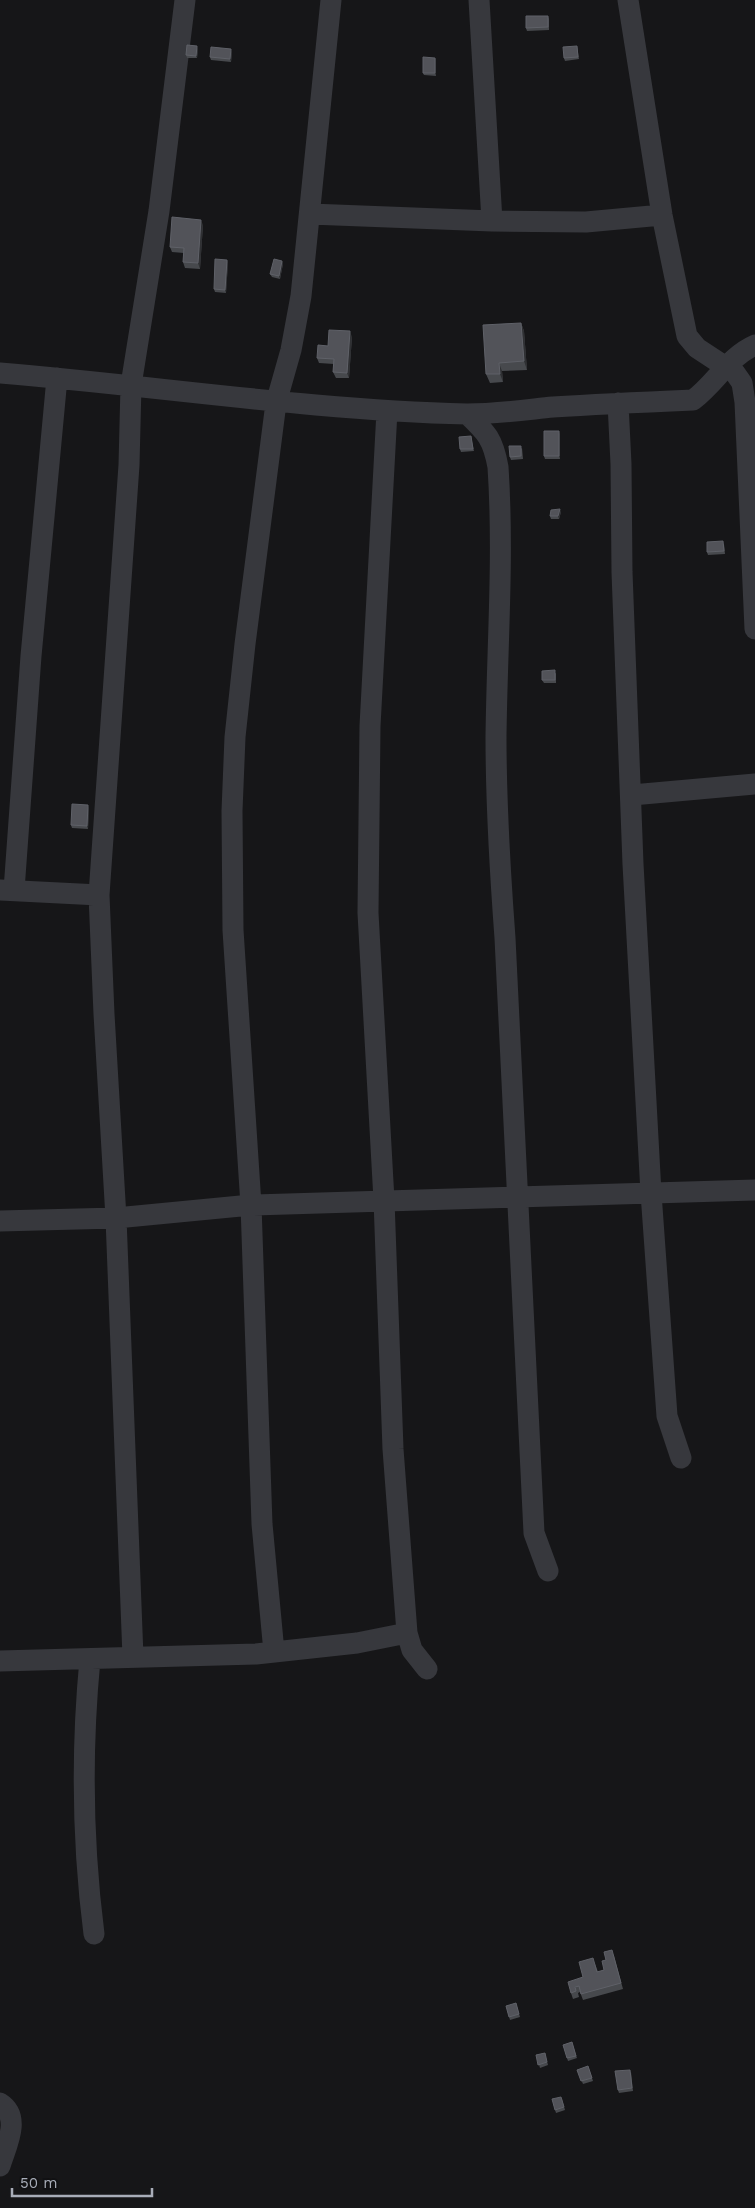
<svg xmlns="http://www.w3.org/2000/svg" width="755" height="2208" viewBox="0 0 755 2208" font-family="'Work Sans',sans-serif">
<rect width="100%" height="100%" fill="#161618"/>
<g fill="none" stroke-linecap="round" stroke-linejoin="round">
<path stroke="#37383d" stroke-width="21" d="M479,0l13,221
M628,0l34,215 25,121 10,12 38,25 7,10 3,19 10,227
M310,214l182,7 94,1 76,-7
M0,373c156,13 310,37 467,41 29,0 57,-4 86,-7 47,-3 93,-5 140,-7 23,-17 35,-43 62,-55
M618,403l3,61 1,108 11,292 18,329 16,223 14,42
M387,411l-17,315 -2,187 16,287 9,249 14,184 5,17 15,19
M467,414c20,19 26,25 31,53 6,90 -1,180 -2,270 0,67 4,134 9,201l29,595 14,38
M632,795l123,-11
M0,890l99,5
M14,890l17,-234 26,-278
M0,1221l116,-3 135,-13 504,-15
M274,1652l-12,-128 -11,-319 -18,-275 -1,-119 3,-74 10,-93 31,-241 15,-53 10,-54 30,-296
M133,1657l-17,-439 -12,-204 -5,-119 30,-430 2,-80 28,-174 26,-211
M90,1659c-9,94 -8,181 4,275
M0,1661l256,-7 101,-11 50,-10
M0,2103c22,14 6,43 0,63"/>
</g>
<path fill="#47494d" d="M548,16l1,3v11l-22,1 -1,-3z
M577,46l2,13 -14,2 -1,-3z
M198,49l-1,9h-10l-1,-3z
M232,52l-1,10 -20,-2 -1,-3z
M435,58l1,2v16l-12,-1 -1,-2z
M203,225l-3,44 -15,-1 -2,-6 1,-9 -12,-1 -2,-5z
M227,260l1,3 -2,30 -11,-1 -1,-3z
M282,261l1,3 -3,15 -8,-2 -2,-3z
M521,323l3,8 3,39 -25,1 1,11 -13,1 -4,-9z
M352,337l-3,41h-13l-3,-6 1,-8 -15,-1 -2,-5 11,-12z
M560,434v25h-15l-1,-3z
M471,436l3,15 -13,1 -1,-3z
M522,448l1,11 -12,1 -1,-3z
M561,512l-2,7h-8l-1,-3z
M724,544l1,10 -17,1 -1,-3z
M556,673v10h-12l-2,-3z
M89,808l-1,21 -16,-1 -1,-3z
M614,1956l9,33 -40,11 -3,-8 -2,1 1,4 -6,2 -2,-6 24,-29 3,8 6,-2 2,-10z
M516,2003l4,14 -10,3 -4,-14z
M572,2042l5,16 -9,3 -5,-16z
M545,2053l3,12 -8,3 -4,-13z
M588,2066l5,15 -10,3 -6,-14z
M631,2072l2,19 -14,2 -1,-3z
M552,2099h10l3,11 -9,3z"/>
<path fill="#2f3033" d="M197,46l1,3 -1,9 -1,-2z
M231,49l1,3 -1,10 -1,-3z
M435,58l1,2v16l-1,-3z
M201,220l2,5 -3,44 -2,-6z
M227,260l1,3 -2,30 -1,-3z
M282,261l1,3 -3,15 -1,-3z
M521,323l3,8 3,39 -3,-9z
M350,331l2,6 -3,41 -2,-5z
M499,363l3,8 1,11 -3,-8z
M559,431l1,3v25l-1,-3z
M560,509l1,3 -2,7 -1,-3z
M88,805l1,3 -1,21 -1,-3z"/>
<path fill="#525359" stroke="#5f6168" d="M526,16h22v11l-22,1z
M187,45l10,1 -1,10 -10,-1z
M577,46l1,11 -14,1 -1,-11z
M211,47l20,2 -1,10 -20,-2z
M423,57l12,1v15h-12z
M172,217l29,3 -3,43 -15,-1 1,-14 -14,-1z
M215,259l12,1 -2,30 -11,-1z
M274,259l8,2 -3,15 -9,-2z
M521,323l3,38 -25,2 1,11h-14l-3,-49z
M329,330l21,1 -3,42 -14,-1 1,-13 -17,-1 1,-13 10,1z
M544,431h15v25h-15z
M471,436l2,13h-13l-1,-12z
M509,446h12v10l-11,1z
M560,509l-2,7h-8l1,-6z
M723,541l1,10 -17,1v-10z
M555,670v10h-13v-9z
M72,804l16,1 -1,21 -16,-1z
M612,1950l9,33 -40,11 -2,-8 -4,1 1,4 -5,2 -3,-11 15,-5 -4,-15 14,-4 4,14 7,-2 -2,-9 4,-1 -2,-8z
M516,2003l3,11 -10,3 -3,-11z
M572,2042l4,14 -9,2 -4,-13z
M545,2053l2,9 -9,3 -2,-10z
M588,2066l4,12 -11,3 -4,-11z
M630,2070l2,18 -14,2 -3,-19z
M561,2097l3,10 -9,3 -3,-11z"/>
<path d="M12 2188v8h140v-8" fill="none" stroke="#a8adb8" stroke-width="2.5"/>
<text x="20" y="2188" font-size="15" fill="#a8adb8" stroke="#111113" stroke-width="4" paint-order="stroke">50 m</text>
</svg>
